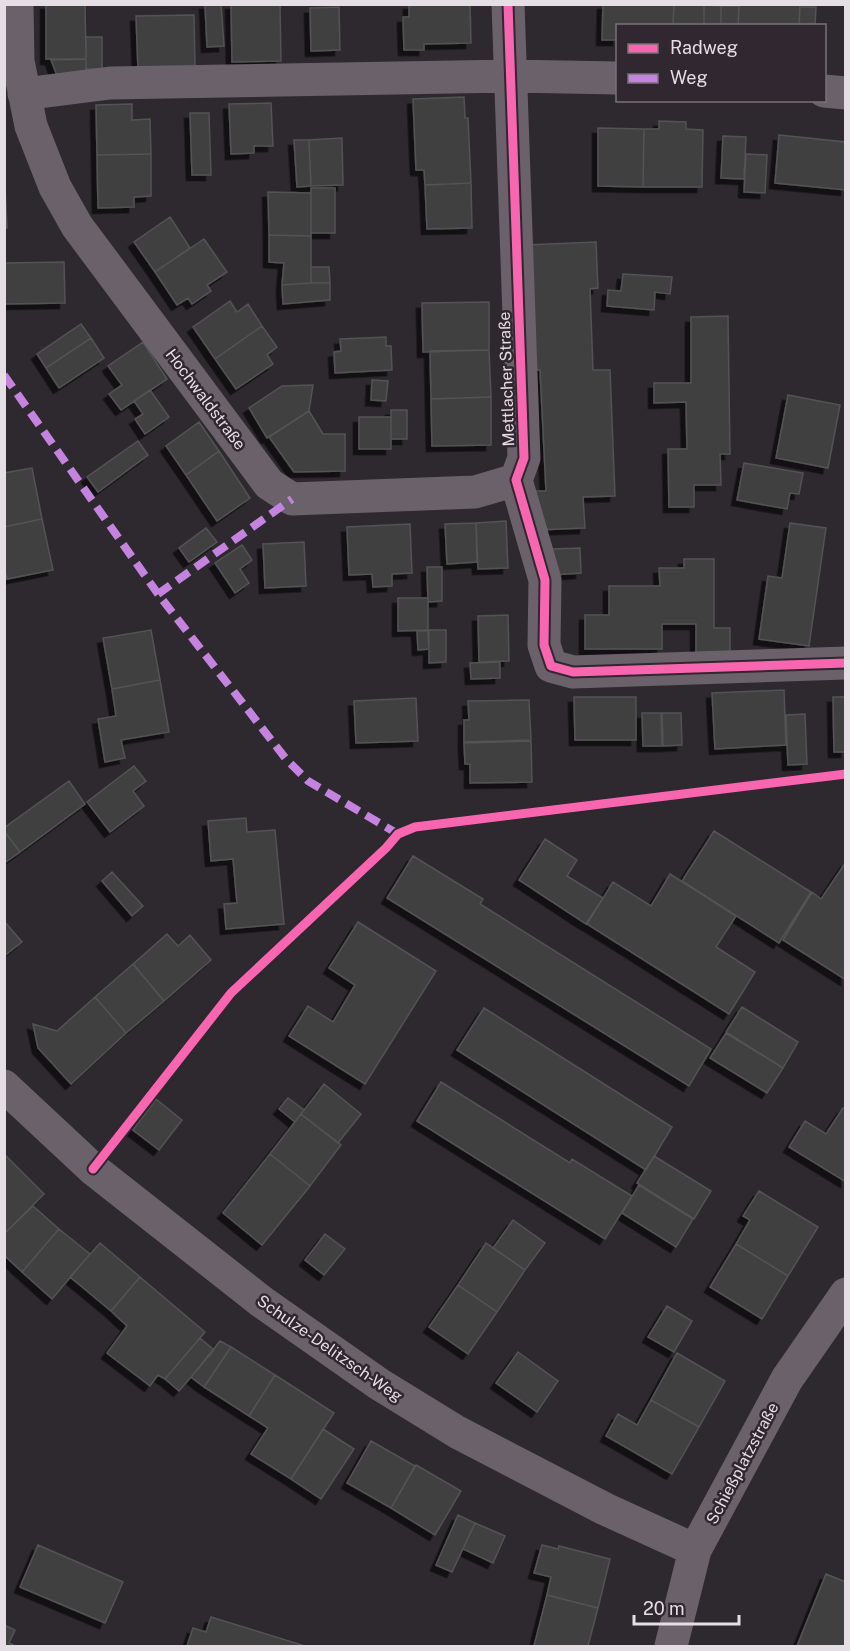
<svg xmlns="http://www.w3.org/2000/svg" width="850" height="1651" viewBox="0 0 850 1651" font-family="'Public Sans',sans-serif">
<defs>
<filter id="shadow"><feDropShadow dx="-5.5" dy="5.5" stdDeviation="0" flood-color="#0009"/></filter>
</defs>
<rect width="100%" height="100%" fill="#2e292e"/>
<path fill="#404141" stroke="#535354" stroke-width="1.5" filter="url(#shadow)" d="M46,4h39l1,55h-40z
M205,4h16l3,42 -17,1z
M231,4h49l1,57 -49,1z
M409,4h61l1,39 -47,1v6h-20l-1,-33h6z
M603,4h71l-1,22h-55v14h-16z
M674,4h30v22h-31z
M739,4h61l-1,22h-61z
M704,5l17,1v20h-17z
M721,6h18l-1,20h-17z
M339,7l1,43 -29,1 -1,-43z
M800,7h16l-1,19h-16z
M194,15l1,52 -57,2 -2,-53z
M86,37h16v32h-16z
M86,59v18l-28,1 -7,-18z
M464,97l1,21h3l3,65 -46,2 -1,-15h-8l-3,-71z
M271,103l2,43h-19v7l-23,1 -2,-50z
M132,104v16l18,-1 1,35 -54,1 -1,-50z
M190,113h19l2,62h-19z
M659,121l27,1v7l17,1 -1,57h-59l1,-58h15z
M598,128l46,1 -1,58 -45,-1z
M779,135l67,7v48l-71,-7z
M723,136l23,1 -2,42 -23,-1z
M342,138l1,47 -32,1 -2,-46z
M294,140h15l2,46 -14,1z
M151,154v42l-17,1v10l-36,1 -1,-53z
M746,154l21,1 -2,38 -21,-1z
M4,168l3,60h-3z
M471,183l1,45 -45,1 -2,-44z
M311,188h24v45h-24z
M268,192l43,1v43l-42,-1z
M170,217l20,31 -35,24 -21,-30z
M269,235l42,1v47l-29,2 2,-22 -15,-1z
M204,239l23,33 -20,13 4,6 -19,13 -4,-6 -11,7 -22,-33z
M596,242l2,46 -8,1 3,81h17l5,126 -32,1 2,31 -48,2 -1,-39h10l-6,-121h-8l-6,-125z
M64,262l1,41 -61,1v-41z
M311,267h18l1,16h-19z
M623,274l49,3 -2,17 -15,-2 -1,18 -47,-4 1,-16 13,1z
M311,283h19v17l-47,4 -1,-19z
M230,301l7,11 11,-8 14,22 -47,33 -22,-32z
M489,302v48l-66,2 -1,-49z
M728,316l2,138h-10l1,31h-27v22h-25l-1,-58h19l-1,-47 -32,1v-20h37v-66z
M81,324l10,14 -45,30 -9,-14z
M262,326l15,21 -10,8 6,9 -37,25 -21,-30z
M386,337v9h5l1,24 -57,3 -1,-21 7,-1 -1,-12z
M91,338l13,20 -45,30 -13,-20z
M143,342l24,37 -46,31 -12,-16 13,-9 -14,-19z
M489,350l2,47 -60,2 -1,-48z
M372,380l16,1 -2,20 -15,-1z
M313,385l-4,26 -42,27 -18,-30 33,-22z
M150,390l19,27 -24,17 -10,-15 8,-5 -9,-13z
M788,395l52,10 -12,63 -52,-10z
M491,397v48l-59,1 -1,-47z
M391,410h16v29h-16z
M309,411l14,23h22v37l-51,1 -25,-35z
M359,417h32v32h-32z
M199,422l20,29 -33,24 -20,-29z
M138,441l10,14 -50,37 -11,-15z
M219,451l31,47 -33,23 -31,-46z
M744,463l59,10 -4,21 -9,-1 -3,16 -50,-9z
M32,468l10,51 -38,8v-54z
M42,519l11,51 -46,9 -3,-13v-39z
M506,521l2,47 -30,1 -2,-46z
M476,523l1,39 -30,2 -2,-40z
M790,523l36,5 -17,118 -50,-7 9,-63 14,2z
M410,524l2,49 -20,1v12l-19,1 -1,-13 -23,1 -2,-48z
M206,528l11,14 -28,20 -10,-14z
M304,542l2,44 -41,2 -2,-44z
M242,545l10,15 -12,9 9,14 -14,10 -20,-30z
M580,548l1,25 -28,2 -1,-26z
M684,559h30v69h16v28l-34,1v-33h-34v25h-77v-34h24v-29h51l-1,-18h25z
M427,567h15v34l-14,1z
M398,598h30v32l-30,1z
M508,615l1,46 -30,1 -1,-46z
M151,630l9,50 -48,9 -9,-51z
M429,630h17v32l-17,1z
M417,631h11l1,18 -11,1z
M500,662v16l-29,1 -1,-16z
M160,680l9,52 -48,8 4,18 -20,4 -7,-43 18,-3 -4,-27z
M784,690l2,55 -71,4 -3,-56z
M574,697h62v43h-61z
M833,697h13v55h-12z
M416,698l2,43 -62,2 -2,-42z
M529,700l2,40 -67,2v-22h5l-1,-19z
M642,713h19l1,33h-19z
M662,713h19l1,32 -19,1z
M805,714l2,50 -19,1 -2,-50z
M531,741l1,41 -62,1v-19h-5l-1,-21z
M134,766l12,15 -13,10 11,15 -34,26 -23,-30z
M69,781l16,23 -65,48 -16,-21v-3z
M246,818l1,14 28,-2 9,94 -58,5 -2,-25 13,-1 -4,-44 -22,2 -3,-40z
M4,831l16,21 -16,11z
M714,831l97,61 -32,51 -97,-62z
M545,839l32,21 -10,16 36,22 -17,26 -67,-44z
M413,856l70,43 -3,5 231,145 -22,37 -302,-188z
M846,862v118l-63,-40 29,-48 9,7z
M112,872l31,34 -11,10 -30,-35z
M670,874l66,42 -20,31 39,25 -26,42 -142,-90 26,-42 38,24z
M4,921l18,21 -18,14z
M358,922l78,49 -71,113 -76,-48 19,-30 25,16 22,-37 -26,-17z
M167,934l11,12 12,-11 21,25 -47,41 -31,-37z
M133,964l31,37 -38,32 -31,-36z
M95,997l31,36 -55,51 -33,-36 -5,-24 24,7z
M742,1007l56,35 -15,26 -57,-36z
M484,1008l188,119 -26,43 -189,-120z
M726,1033l57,35 -16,25 -57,-35z
M441,1082l129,81 2,-4 60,37 -27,43 -188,-118z
M324,1084l37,30 -23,29 -37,-29z
M288,1098l16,12 -9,12 -16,-13z
M156,1099l26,21 -23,30 -26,-20z
M843,1108l3,1v73l-57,-35 16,-26 21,13z
M301,1114l40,31 -31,41 -40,-32z
M4,1154l40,40 -40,40z
M270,1154l40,32 -48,59 -39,-32z
M654,1156l57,35 -17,28 -57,-36z
M639,1185l54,34 -17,28 -54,-34z
M759,1191l59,36 -30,49 -52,-32 14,-24 -7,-4z
M33,1206l26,23 -37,43 -18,-17v-21z
M513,1220l32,23 -20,27 -32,-22z
M59,1229l31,25 -38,45 -30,-27z
M325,1234l20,15 -21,26 -19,-15z
M100,1243l40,34 -29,34 -41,-34z
M486,1243l39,27 -28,42 -39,-27z
M736,1244l52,32 -26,43 -52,-32z
M140,1277l65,55 -40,47 -7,-4 -8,11 -43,-33 20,-27 -16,-15z
M458,1285l39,27 -29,42 -39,-27z
M667,1306l25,15 -18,31 -26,-15z
M200,1338l14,12 -35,41 -14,-12z
M220,1341l11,6 -27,40 -13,-10z
M231,1347l44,28 -26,41 -45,-29z
M518,1352l40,29 -21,31 -41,-29z
M677,1353l48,28 -26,46 -48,-27z
M275,1375l59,38 -43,66 -40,-25 17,-26 -19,-12z
M651,1400l48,27 -27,47 -66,-38 12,-22 19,11z
M323,1429l31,20 -33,50 -30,-20z
M371,1441l44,25 -24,42 -44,-25z
M416,1465l45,26 -26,44 -44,-27z
M458,1515l17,8 -23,49 -16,-7z
M475,1523l30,13 -12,27 -30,-14z
M38,1545l85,37 -18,41 -85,-36z
M542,1545l16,4 1,-3 51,13 -12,49 -51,-13 4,-18 -17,-4z
M826,1574l20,8v64h-49z
M547,1595l51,13 -10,38h-54z
M211,1617l91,28 -1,1h-114l6,-18 13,4z
M4,1625l11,5 -6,13 6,3h-11z"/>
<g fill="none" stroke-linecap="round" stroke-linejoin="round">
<path stroke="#6a616a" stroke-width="33" d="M17,4l1,57 13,65 24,61 22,39 192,258 23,15 183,-7 41,-12
M508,4l16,454 -8,22 29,100 -1,65 7,21 22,6 273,-9
M824,91l22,2
M24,94l86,-11 400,-7 108,2
M4,1086l89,83 169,133 117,82 78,48 148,77 90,41
M671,1646l24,-96 92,-171 59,-85"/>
<path stroke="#c483df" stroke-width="8" stroke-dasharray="15 8" stroke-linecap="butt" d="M4,375l154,219 128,165 22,22 90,53
M158,594l134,-95"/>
<g stroke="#302730" stroke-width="13">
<path id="cycleway" d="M508,4l16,454 -8,22 29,100 -1,65 7,21 22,6 273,-9
M93,1169l138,-176 155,-145 12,-14 17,-7 431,-53"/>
</g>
<use href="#cycleway" stroke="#f766af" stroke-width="9"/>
</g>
<g text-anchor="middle" stroke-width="5" stroke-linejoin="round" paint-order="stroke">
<g font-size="16" fill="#e5dfe5" stroke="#302730">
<text transform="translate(506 379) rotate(-92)" y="6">Mettlacher Straße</text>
<text transform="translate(206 399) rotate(53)" y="6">Hochwaldstraße</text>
<text transform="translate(330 1348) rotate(35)" y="6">Schulze-Delitzsch-Weg</text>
<text transform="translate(742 1463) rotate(-62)" y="6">Schießplatzstraße</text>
</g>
</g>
<rect width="850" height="1651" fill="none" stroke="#e5dfe5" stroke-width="12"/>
<rect x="616" y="24" width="210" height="78" fill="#302730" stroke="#787178" stroke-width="1.5"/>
<rect x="628" y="44" width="30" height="9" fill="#f766af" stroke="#787178" stroke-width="1.5"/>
<text x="670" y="54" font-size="18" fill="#e5dfe5">Radweg</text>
<rect x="628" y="74" width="30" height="9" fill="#c483df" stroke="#787178" stroke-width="1.5"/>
<text x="670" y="84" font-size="18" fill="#e5dfe5">Weg</text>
<path d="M634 1615v9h105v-9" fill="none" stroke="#e5dfe5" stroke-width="3"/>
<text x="643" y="1615" font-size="18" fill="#e5dfe5" stroke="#302730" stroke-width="4.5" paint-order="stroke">20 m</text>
</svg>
